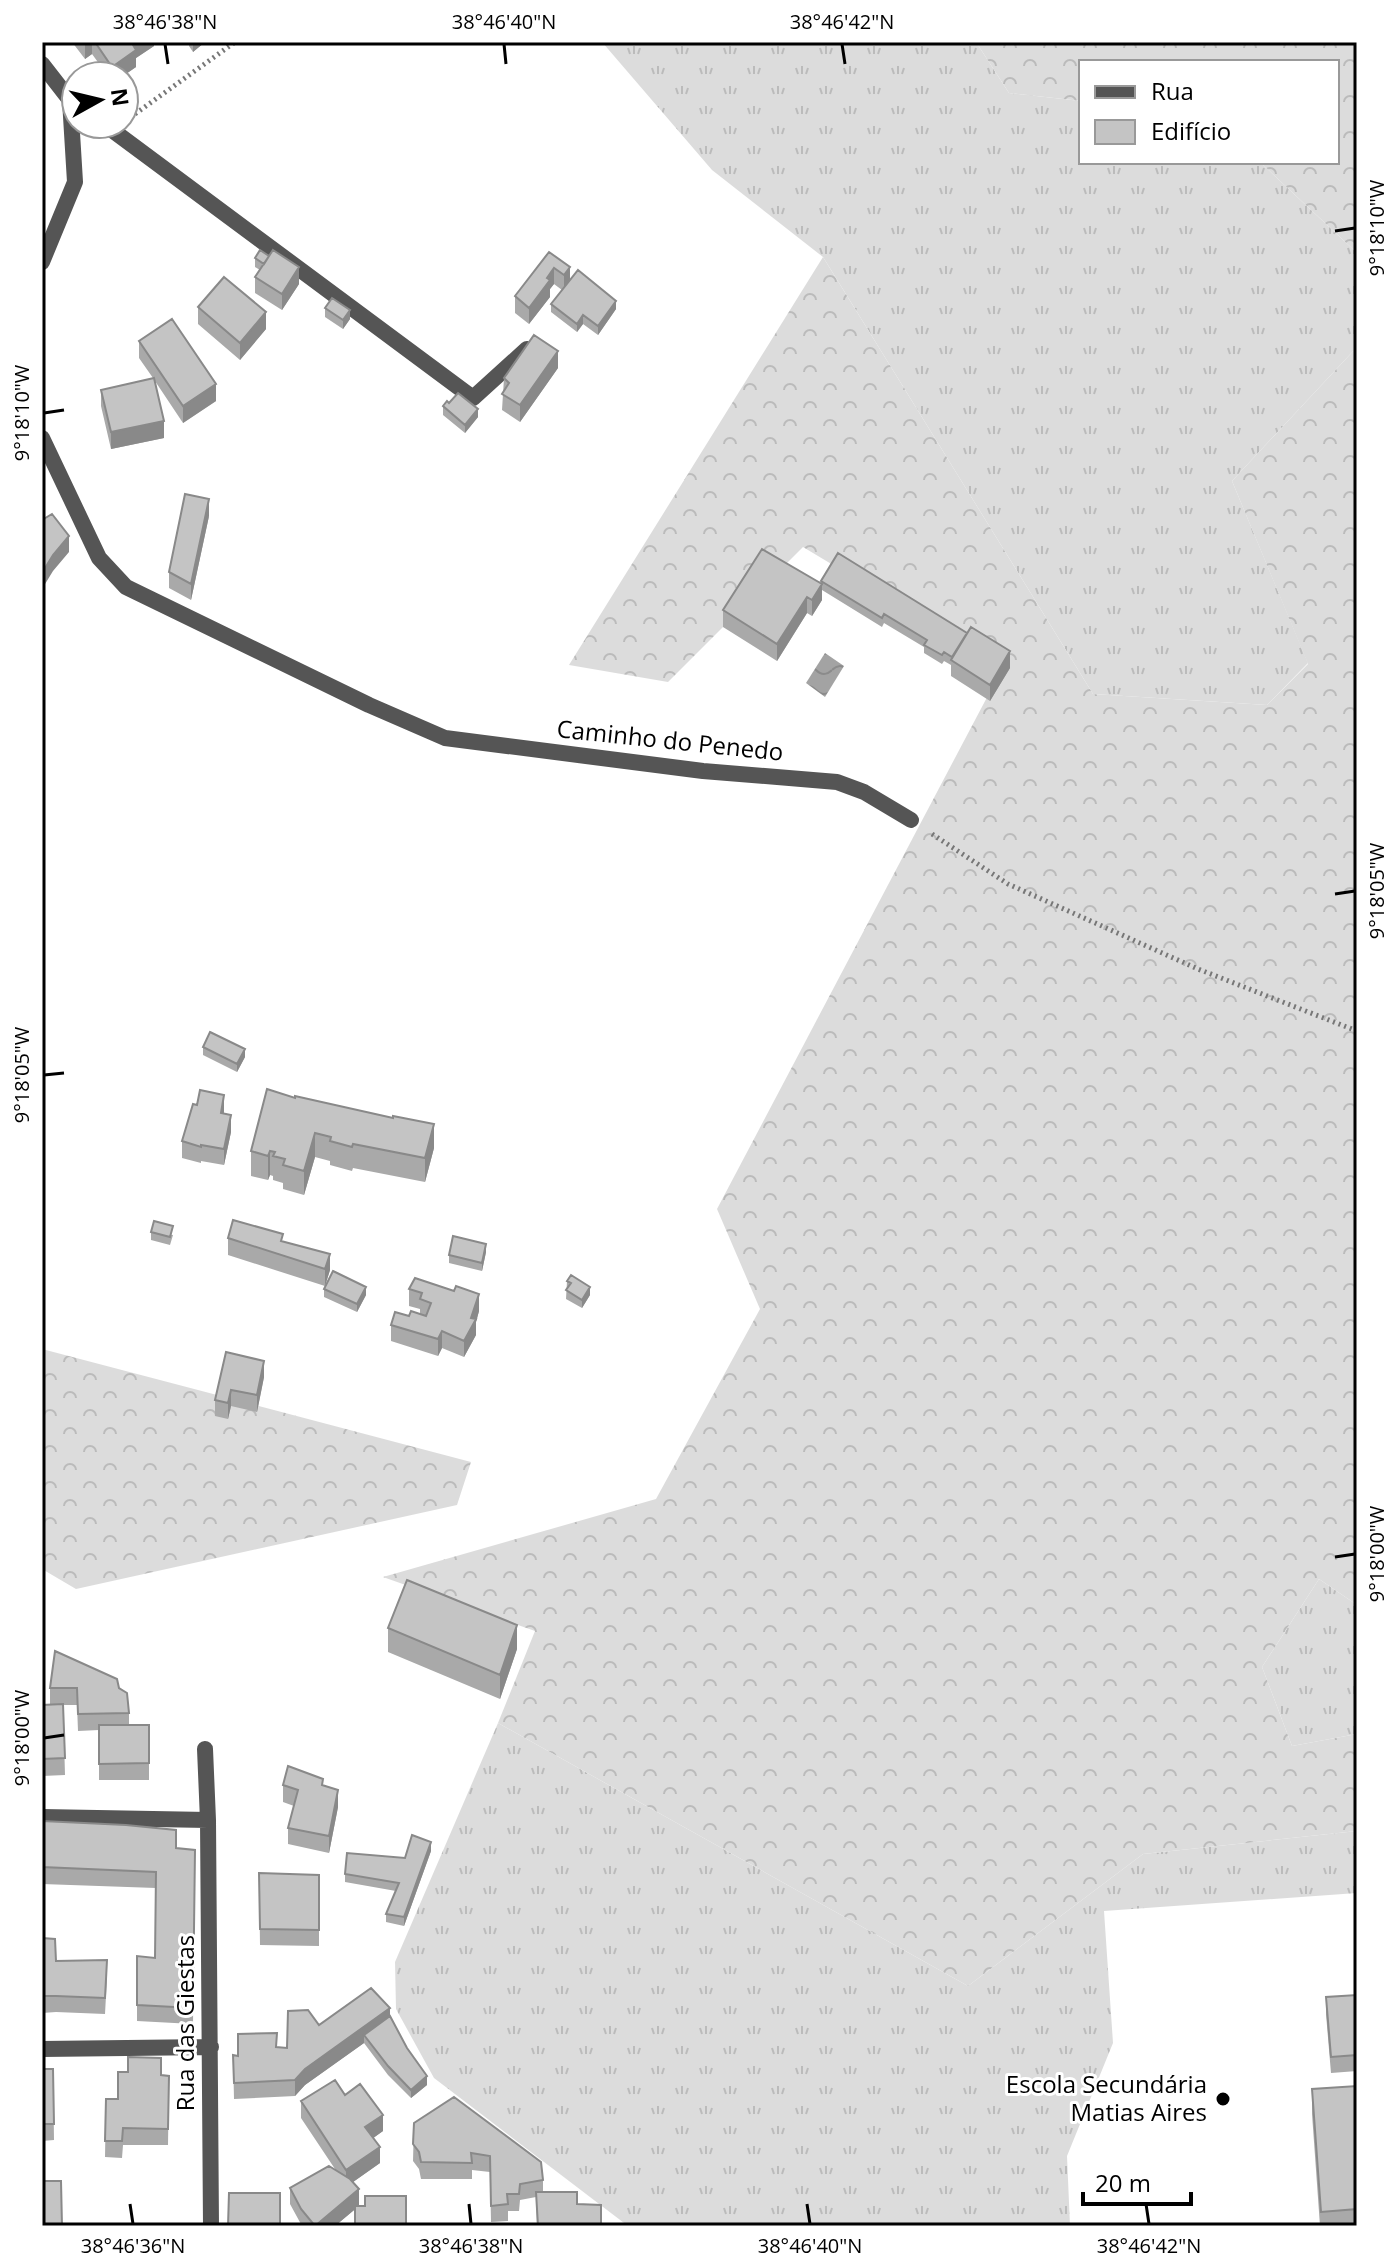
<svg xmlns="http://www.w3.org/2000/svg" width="1399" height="2268" viewBox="0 0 1399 2268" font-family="'Open Sans',sans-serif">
<defs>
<pattern id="grass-tufts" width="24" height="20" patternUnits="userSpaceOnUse" patternTransform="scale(2)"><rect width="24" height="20" fill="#dcdcdc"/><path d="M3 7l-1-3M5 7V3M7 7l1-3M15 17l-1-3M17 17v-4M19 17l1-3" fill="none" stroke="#bbb"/></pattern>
<pattern id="forest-crowns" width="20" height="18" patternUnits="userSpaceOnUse" patternTransform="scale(2)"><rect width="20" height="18" fill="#dcdcdc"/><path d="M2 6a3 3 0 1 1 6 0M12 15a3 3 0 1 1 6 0" fill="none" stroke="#bbb"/></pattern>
<pattern id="water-waves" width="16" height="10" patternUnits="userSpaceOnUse" patternTransform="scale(2)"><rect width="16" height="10" fill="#a3a3a3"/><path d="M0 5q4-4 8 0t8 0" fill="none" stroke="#8b8b8b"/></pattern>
</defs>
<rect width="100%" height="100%" fill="#fff"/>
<path fill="url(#grass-tufts)" d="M602,42h374l33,51 72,8v61h179l97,91v94l-125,134 76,182 -41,42 -174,-11 -270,-437 -111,-87z
M1319,1579l38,26v129l-65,12 -30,-79z
M498,1723l470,263 175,-132 214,-23v62l-253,18 9,132 -46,113 3,70h-442l-194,-148 -38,-69 -1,-47z"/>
<path fill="url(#forest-crowns)" d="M976,42h381v211l-97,-91h77v-100h-256v39l-72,-8z
M823,257l270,437 174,11 41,-41 -76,-183 125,-134v1258l-38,-26 -57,88 30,79 65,-12v97l-214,23 -175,132 -470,-263 37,-92 -152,-54 273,-78 104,-190 -43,-100 286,-542 -200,-120 -135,135 -99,-17z
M42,1349l429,113 -14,43 -381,84 -34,-20z"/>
<path fill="url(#water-waves)" d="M825,653l19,13 -19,31 -19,-14z"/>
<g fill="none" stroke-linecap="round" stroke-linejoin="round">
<path stroke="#777" stroke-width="5" stroke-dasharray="2 4" stroke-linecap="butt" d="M135,114l100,-72
M932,834l76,50 190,85 159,62"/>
<path stroke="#555" stroke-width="16" d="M104,124l369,274 54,-49"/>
<path stroke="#555" stroke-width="16" d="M42,64l28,36 5,82 -33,80
M42,438l57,120 27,29 243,118 76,33 258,33 134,11 27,10 47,28
M42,1817l166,3 -3,-71
M208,1820l3,406
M42,2049l169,-2"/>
</g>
<path fill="#a9a9a9" d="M72,42h82v4l-18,12v9l-13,9h-15l-16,-22 -7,5z
M189,42h16l-12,10 -4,-6z
M549,252l21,28 46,29 -18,26 -15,-11 -6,8 -26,-20v-8l11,-14 -8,-6 -4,5v8l-21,27 -14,-11v-17z
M255,258l44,26 -17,26 -27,-17v-16l5,-7 -5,-3z
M198,307l68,22 -26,31 -42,-36z
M325,308l25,11 -7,10 -18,-12z
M139,341l77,60 -33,22 -28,-42 9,57 -53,11 -10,-43v-16l52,-12 -14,-20z
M558,368l-38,54 -18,-12 2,-32z
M443,406l35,11 -13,16 -22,-18z
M209,516l-18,84 -22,-12v-16z
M821,581l189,87 -20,33 -39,-25v-11l-7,-4 -2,3 -18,-11v-6l-40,-24 -2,4 -60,-37v10l-10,16 -5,-3 -30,48 -54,-34v-17l98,-27z
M203,1047l42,10 -8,15 -34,-17z
M267,1089l167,59 -9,34 -72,-14 -1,3 -22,-6v-4l-15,-4 -11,38 -21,-6v-6l-10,-3v-4l-3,-1 -2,5 -17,-4v-25z
M197,1105l27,6v3l7,18 -7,33 -23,-4v2l-19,-5v-17z
M151,1232l22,3 -3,10 -19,-5z
M228,1238l55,3 47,29 -5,16 -97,-31z
M486,1252l-4,19 -33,-8v-8z
M567,1281l23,14 -8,13 -16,-9z
M324,1289l42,6 -9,17 -33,-15z
M409,1289l70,22 -3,11v13l-12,22 -22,-9 -4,8 -47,-15v-16l18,-9 11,-2v-5l-11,-3z
M226,1352l38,25 -7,35 -26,-6 -3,13 -13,-3v-16z
M388,1628l129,21 -17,50 -112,-47z
M50,1688h69l10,25v12h20v55h-50v-50l-21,1 -1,-26h-14l2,70 -23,1v-71h8z
M283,1785h40l15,22 -9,46 -41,-9v-16l6,-22 -11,-4z
M42,1821l134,27 19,2 -2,174 -56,-3v-65l18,2 1,-70 -114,-4z
M431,1851l-27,75 -18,-4v-8l10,-23 -51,-9v-8z
M259,1873l60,2v71l-59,-1z
M42,1938l14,23 51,16 -2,37 -49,-2 -14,1z
M1357,1995v76l-26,2 -5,-59v-17z
M390,2016l37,69 -16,13 -23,-23 -24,-32 -59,42 -10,11 -61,3 -1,-44 5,1 39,-9 10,1 32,-23z
M42,2069h11l1,71 -12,1z
M128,2072l41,4 -1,69h-45l-1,13 -17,-1 1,-58h12z
M1357,2086v140h-37l-8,-112v-25z
M345,2095l38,36 -10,7 7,25 -27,19 6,24h6l41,-10 -51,13 -20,17h-33l-12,-22v-16l45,-19 -34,-51v-17z
M414,2123l129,57v12l34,12 24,22h-64l-1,-29 -16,3 -1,11h-11v10l-17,1 -1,-50 -18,-2v9h-51l-2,-10 -6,-8z"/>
<path fill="#898989" d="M85,42h7v12l-7,5z
M136,42h18v4l-18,12v9l-13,9h-11v-9z
M193,42h12l-12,10z
M299,267v17l-17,26v-16z
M570,267v17l-6,8v-17z
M554,268v16l-4,5v8l-21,27v-16z
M616,301v8l-18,26v-9z
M350,310v9l-7,10v-9z
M266,312v17l-26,31v-17z
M583,315v9l-6,8v-8z
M558,351v17l-38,54v-17z
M216,384v17l-33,22v-17z
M478,409v8l-13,16v-8z
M164,421v17l-53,11v-17z
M209,499v17l-18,84v-16z
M69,536v16l-16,19 -11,18v-16l11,-18z
M822,584v16l-10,16v-16z
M807,597v16l-30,48v-17z
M1010,651v17l-20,33v-16z
M245,1049v8l-8,15v-8z
M224,1095v16l-3,19v-17z
M231,1115v17l-7,33v-16z
M434,1124v24l-9,34v-24z
M315,1133v24l-11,38v-24z
M270,1151v24l-2,5v-24z
M486,1244v8l-4,19v-8z
M330,1254v16l-5,16v-17z
M366,1287v8l-9,17v-8z
M590,1287v8l-8,13v-8z
M479,1294v17l-3,11v13l-12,22v-16z
M442,1331v17l-4,8v-17z
M264,1361v16l-7,35v-17z
M231,1390v16l-3,13v-16z
M517,1625v24l-17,50v-24z
M338,1790v17l-9,46v-17z
M431,1842v9l-27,75v-9z
M390,2008v17l-26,10v8l-59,42 -10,11v-16l10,-11z
M427,2076v9l-16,13v-8z
M383,2115v16l-18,13v-17z
M380,2147v16l-34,24v-17z
M359,2189v17l-24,20h-19z"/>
<path fill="#c4c4c4" stroke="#898989" stroke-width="2" d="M95,42h41l-3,3 3,5 -24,17z
M260,250l9,6 -5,8 -9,-6z
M273,250l26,17 -17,27 -27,-17z
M549,252l21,15 -6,8 -10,-7 -7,10 3,2 -21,28 -14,-12z
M578,270l38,31 -18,25 -15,-11 -6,9 -26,-20z
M224,277l42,35 -26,31 -42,-36z
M332,298l18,12 -7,10 -18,-12z
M172,319l44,65 -33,22 -44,-65z
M534,335l24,16 -38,54 -18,-11 7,-11 -5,-5z
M154,378l10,43 -53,11 -10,-42z
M458,393l20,16 -13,16 -22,-19 4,-5 2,2z
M185,494l24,5 -18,85 -22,-12z
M52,514l17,22 -16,19 -11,18v-53z
M762,549l60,35 -10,16 -5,-3 -30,47 -54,-34z
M838,553l129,80 -15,24 -8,-5 -2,3 -18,-10 3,-5 -43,-26 -2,4 -61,-37z
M971,627l39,24 -20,34 -39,-25z
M210,1032l35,17 -8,15 -34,-17z
M267,1089l28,9v-2l98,22v-2l41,8 -9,34 -72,-14 -1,3 -22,-6 1,-4 -16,-4 -11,38 -21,-6 2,-6 -12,-3 2,-4 -5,-1 -2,5 -17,-5z
M200,1090l24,5 -3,18 10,2 -7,34 -23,-4v2l-19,-6 11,-37 4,1z
M233,1220l50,14 -2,7 49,13 -5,15 -97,-31z
M154,1221l19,5 -3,11 -19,-5z
M453,1236l33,8 -4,19 -33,-8z
M333,1271l33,16 -9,17 -33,-15z
M571,1275l19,12 -8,13 -16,-10 5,-7 -4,-2z
M415,1278l39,13 2,-5 23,8 -8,24 5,1 -12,22 -22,-10 -4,8 -47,-14 4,-13 14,4 2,-5 15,5 5,-13 -11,-4 2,-6 -13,-4z
M226,1352l38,9 -7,34 -26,-5 -3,13 -13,-3z
M407,1580l110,45 -17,50 -112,-47z
M55,1651l62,28 2,9 8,5 2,20 -51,1 -1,-26h-27z
M63,1704l2,54 -23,1v-54z
M99,1725h50v38l-50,1z
M288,1766l35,13 -1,6 16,5 -9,46 -41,-8 10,-38 -15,-5z
M42,1821l84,4 50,5v18l19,2 -2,158 -56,-3v-49l18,2 1,-86 -114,-5z
M412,1835l19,7 -27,75 -18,-3 13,-31 -54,-9 2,-21 58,5z
M259,1873l60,2v55l-59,-1z
M42,1938l13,1 1,22 51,-1 -2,38 -49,-2h-14z
M371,1988l19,20 -85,61 -10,11 -61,3 -1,-28 5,1v-22l39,-1 -1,14 11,1 1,-37 20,-1 11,15z
M1357,1995v60l-26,2 -5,-60z
M390,2016l17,32 20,28 -16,14 -23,-24 -24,-31z
M128,2057l33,1v17l8,1 -1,53 -45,-1 -1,13h-17l1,-42h12v-27h10z
M42,2069h11l1,55h-12z
M335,2080l10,15 15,-11 23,31 -18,12 15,20 -34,23 -45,-69z
M1357,2086v123l-36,3 -9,-123z
M454,2097l87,65 2,18 -23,4 -1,10h-12l1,10 -17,2 -1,-50 -19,-3 1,10 -51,-1 -2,-10 -6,-8 1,-21z
M329,2166l21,13 9,10 -44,37 -14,-17 -11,-21z
M42,2181h19l1,45h-20z
M536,2192h41v12l24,1v21h-63z
M229,2193h51v33h-52z
M365,2196h41v30h-51v-20h10z"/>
<path fill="none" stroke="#000" stroke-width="3" d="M165,44l3,20M504,44l2,20M842,44l3,20M1335,231l20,-3M44,413l20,-3M1335,894l20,-3M44,1075l20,-2M1335,1557l20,-3M44,1738l20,-3M130,2204l3,20M469,2204l2,20M807,2204l3,20M1146,2204l3,20"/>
<circle fill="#000" stroke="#fff" stroke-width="3" cx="1223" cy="2099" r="8"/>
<g text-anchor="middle" stroke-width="6" stroke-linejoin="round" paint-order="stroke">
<g font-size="24" fill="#000" stroke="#fff">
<text transform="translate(670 741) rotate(6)" y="8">Caminho do Penedo</text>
<text transform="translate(186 2023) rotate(-90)" y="8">Rua das Giestas</text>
</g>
<g font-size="24" fill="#000" stroke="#fff" text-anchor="end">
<text x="1207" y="2093">Escola Secundária<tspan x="1207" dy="28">Matias Aires</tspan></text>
</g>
</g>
<rect width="1399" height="2268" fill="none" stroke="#ffffff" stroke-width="88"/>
<rect x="1079" y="60" width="260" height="104" fill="#ffffff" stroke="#999999" stroke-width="2"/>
<rect x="1095" y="86" width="40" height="12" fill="#555555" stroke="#999999" stroke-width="2"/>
<text x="1151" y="100" font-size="24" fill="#000000">Rua</text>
<rect x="1095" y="120" width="40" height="24" fill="#c4c4c4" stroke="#999999" stroke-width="2"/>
<text x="1151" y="140" font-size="24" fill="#000000">Edifício</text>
<g transform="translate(100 100) rotate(82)"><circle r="38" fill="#ffffff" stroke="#999999" stroke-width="2"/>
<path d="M0-6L14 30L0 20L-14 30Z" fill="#000000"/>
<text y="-12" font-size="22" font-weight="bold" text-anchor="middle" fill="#000000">N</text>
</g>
<path d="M1083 2192v12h108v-12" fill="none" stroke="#000000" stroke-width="4"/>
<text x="1095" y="2192" font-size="24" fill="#000000" stroke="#ffffff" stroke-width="6" paint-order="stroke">20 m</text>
<rect x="44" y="44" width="1311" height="2180" fill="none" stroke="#000" stroke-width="3"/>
<g font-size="20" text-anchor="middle" fill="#000">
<text x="165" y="29">38°46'38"N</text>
<text x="504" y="29">38°46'40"N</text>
<text x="842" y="29">38°46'42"N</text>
<text transform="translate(1377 228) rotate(-90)" y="7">9°18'10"W</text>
<text transform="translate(22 413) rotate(-90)" y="7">9°18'10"W</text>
<text transform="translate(1377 891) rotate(-90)" y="7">9°18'05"W</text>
<text transform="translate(22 1075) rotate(-90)" y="7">9°18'05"W</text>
<text transform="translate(1377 1554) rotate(-90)" y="7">9°18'00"W</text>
<text transform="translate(22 1738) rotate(-90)" y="7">9°18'00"W</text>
<text x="133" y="2253">38°46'36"N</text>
<text x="471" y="2253">38°46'38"N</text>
<text x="810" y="2253">38°46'40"N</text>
<text x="1149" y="2253">38°46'42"N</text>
</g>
</svg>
